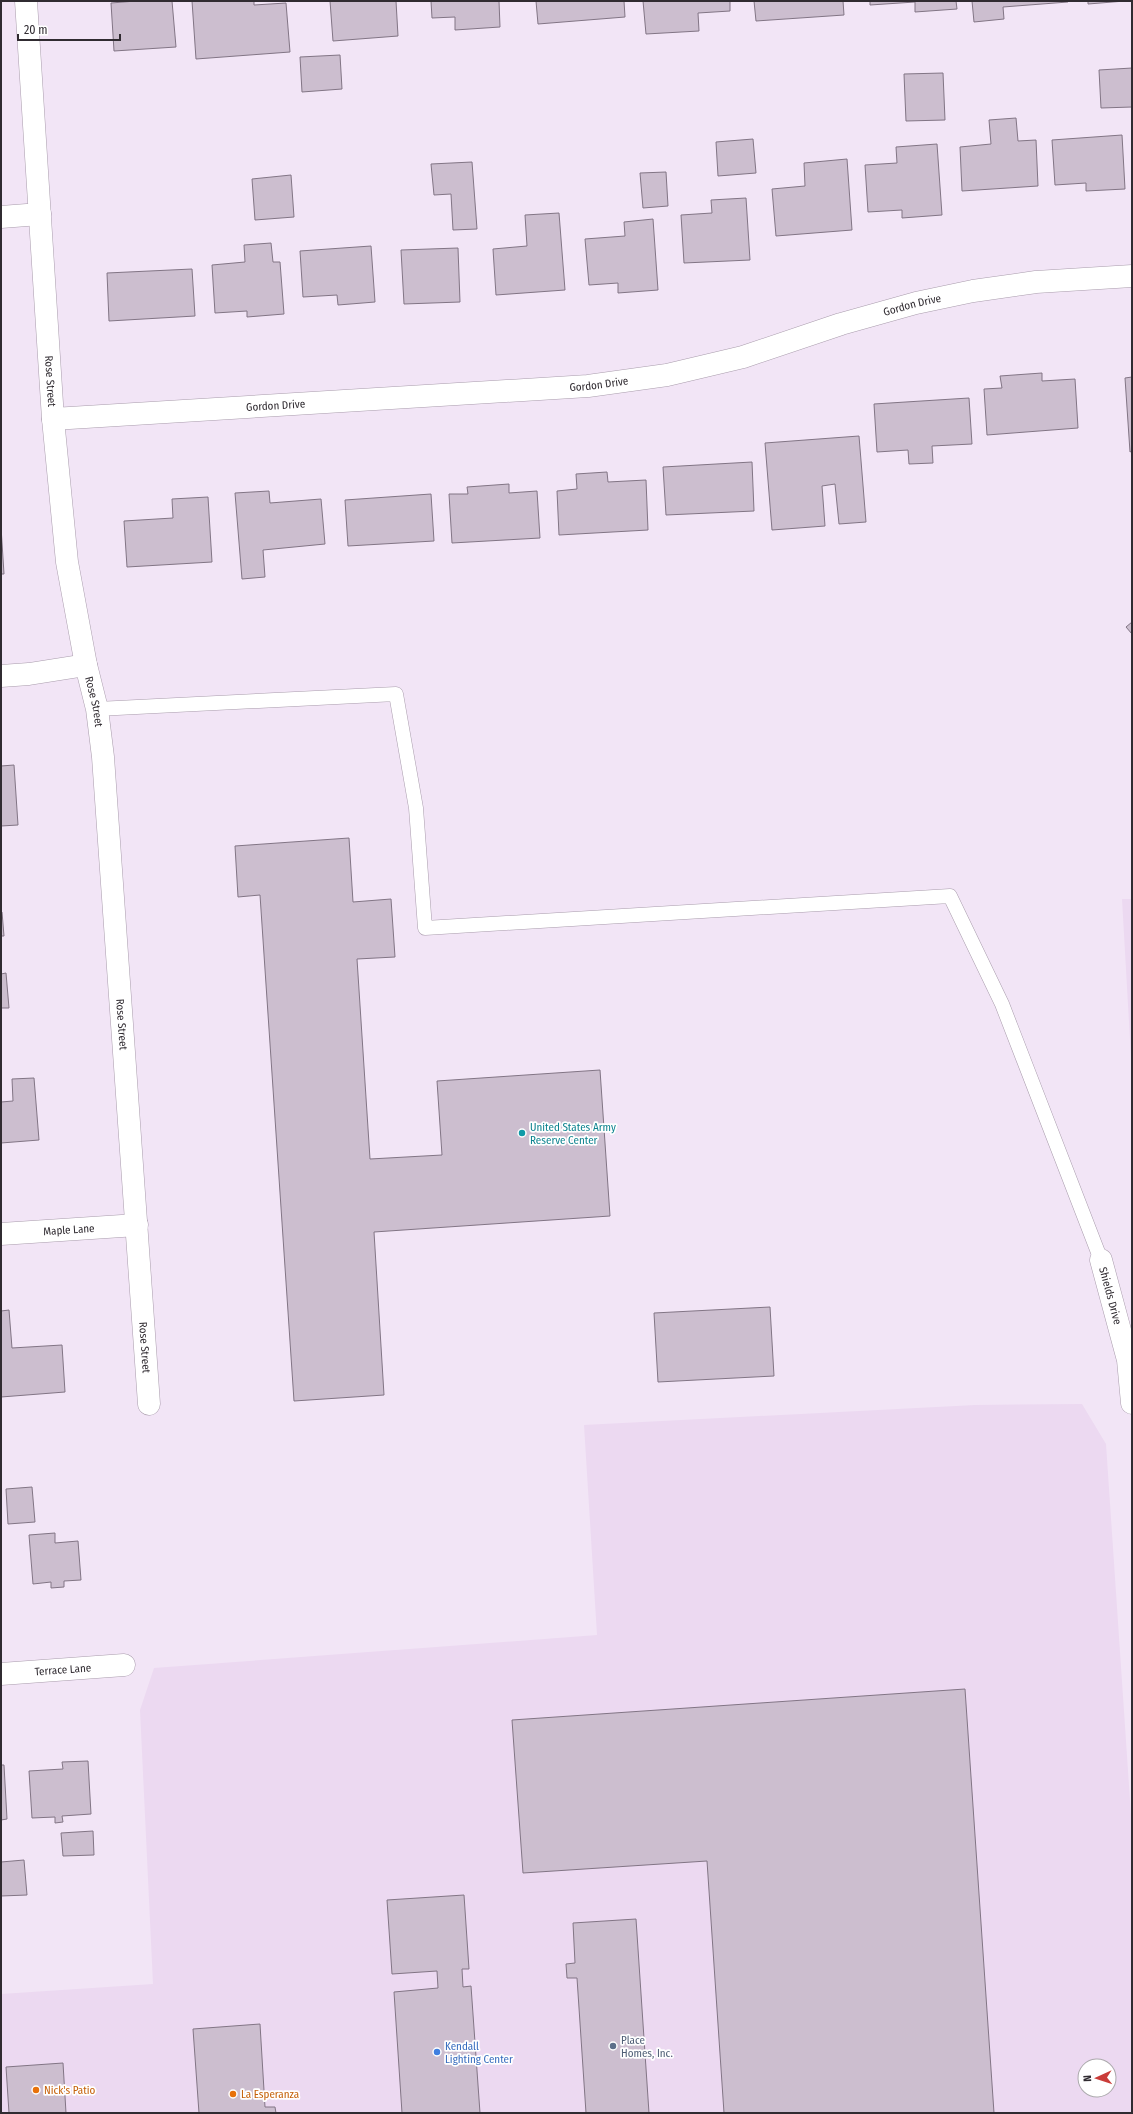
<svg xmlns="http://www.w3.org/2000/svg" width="1133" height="2114" viewBox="0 0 1133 2114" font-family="'Fira Sans Condensed',sans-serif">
<rect width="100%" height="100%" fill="#f2e5f6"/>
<path fill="#ecd9f1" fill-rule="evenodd" d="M1122,899h10v176z
M1082,1404l24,40 26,386v283h-1131v-119l152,-10 -13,-274 14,-42 443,-33 -13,-210 391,-20zM1085,2066h24v24h-24z"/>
<path fill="#ccbecf" stroke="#827585" d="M136,1h36l4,46 -62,4 -3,-48z
M192,1h62v4l32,-2 4,49 -94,7z
M330,1h66l2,35 -65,5z
M431,1h68l1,26 -45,3v-13l-23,1z
M536,1h88l1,16 -87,7z
M643,1h87v10l-32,2 1,18 -53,3z
M754,1h89l1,14 -88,6z
M870,1h86l1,8 -42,3v-10l-45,3z
M972,1h96v1l-65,5 1,12 -30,3z
M1088,1h37l-37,3z
M340,55l2,34 -40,3 -2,-35z
M1132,68v39l-31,1 -2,-38z
M943,73l2,47 -39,1 -2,-47z
M1016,118l2,23 18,-1 2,46 -76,5 -2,-44 31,-3 -2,-24z
M1122,135l3,54 -39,2v-8l-31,2 -3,-45z
M753,139l3,34 -38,3 -2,-34z
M937,144l5,71 -40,3v-8l-34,2 -3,-47 32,-2 -1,-16z
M847,159l5,71 -76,6 -4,-47 33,-3 -1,-23z
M472,162l5,67 -24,1 -2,-36 -17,1 -3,-31z
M666,172l2,34 -25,2 -3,-35z
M291,175l3,42 -39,3 -3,-41z
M746,198l4,62 -66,3 -3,-48 31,-2 -1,-13z
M559,213l6,77 -69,5 -3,-46 34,-3 -2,-31z
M653,219l5,71 -40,3v-10l-29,2 -4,-46 40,-3 -1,-14z
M271,243l2,19h7l4,52 -37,3v-6l-32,2 -3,-48 33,-3 -1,-17z
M371,246l4,56 -37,3 -1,-10 -34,2 -3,-46z
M458,248l2,54 -56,2 -3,-54z
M192,269l3,47 -86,5 -2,-48z
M1042,373v8l33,-2 3,49 -91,7 -3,-46 18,-1 -2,-12z
M1132,377v74l-2,1 -5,-74z
M969,398l3,46 -40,2 1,17 -24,1 -1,-14 -31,2 -3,-48z
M859,436l7,86 -27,2 -4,-40 -13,2 3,40 -53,4 -7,-87z
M752,462l2,49 -88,4 -3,-48z
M607,472l1,10 38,-2 2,50 -89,5 -2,-44 20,-2 -1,-15z
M509,484v9l28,-2 3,47 -88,5 -3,-49h19l-1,-7z
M269,491l1,12 51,-4 4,45 -62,6 2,27 -23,2 -7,-86z
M431,494l3,47 -86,5 -3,-46z
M208,497l4,65 -85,5 -3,-46 49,-3 -1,-19z
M1,527l3,47h-3z
M1132,622v12l-6,-7z
M14,765l4,60 -17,1v-60z
M349,838l4,64 38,-3 4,58 -38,2 13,200 72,-4 -5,-74 163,-11 10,146 -236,16 10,163 -90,6 -34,-506 -22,2 -3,-51z
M1,912h1l2,24h-3z
M6,973l3,35h-8v-34z
M34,1078l5,62 -38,3v-41l12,-1 -1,-22z
M770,1307l4,69 -116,6 -4,-69z
M9,1310l3,38 50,-3 3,47 -64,5v-86z
M32,1487l3,35 -27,2 -2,-35z
M55,1533v10l23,-2 3,39 -17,1v6l-13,1v-6l-18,2 -4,-49z
M965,1689l29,424h-270l-17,-252 -184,12 -11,-153z
M88,1761l3,53 -29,2 1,6 -8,1v-6l-23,1 -3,-47 34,-2 -1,-7z
M1,1765h3l3,54 -6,1z
M93,1831l1,24 -31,1 -2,-23z
M24,1860l3,35 -26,1v-34z
M464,1895l5,74h-7l1,18 8,-1 9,127h-78l-8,-121 44,-4 -1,-17 -45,3 -5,-74z
M636,1919l13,194h-63l-9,-135h-10l-1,-14 9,-1 -2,-40z
M260,2024l5,83h10l1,6h-77l-6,-84z
M63,2063l3,50h-57l-3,-46z"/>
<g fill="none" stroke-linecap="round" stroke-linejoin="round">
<g stroke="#a99cac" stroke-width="15">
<path id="lane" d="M97,709l299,-15 20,114 9,120 525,-32 52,108 99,256"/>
</g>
<g stroke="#a99cac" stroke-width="23">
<g id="street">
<path id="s1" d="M26,1l27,418 14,143 19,103 11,44 6,48 46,647"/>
<path d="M1,217l39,-3"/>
<path id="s2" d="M53,419l535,-33 79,-11 76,-18 98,-33 75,-21 57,-12 63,-9 96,-6"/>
<path d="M1,676l28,-2 57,-9"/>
<path id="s3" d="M1,1234l136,-9"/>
<path id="s4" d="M1101,1260l27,100 4,43"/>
<path id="s5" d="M1,1674l123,-9"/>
</g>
</g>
<use href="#lane" stroke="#fff" stroke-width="14"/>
<use href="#street" stroke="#fff" stroke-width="22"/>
</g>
<circle fill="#0f9aa8" stroke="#fff" stroke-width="1.5" cx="522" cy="1133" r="4"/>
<circle fill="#5c6f8a" stroke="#fff" stroke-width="1.5" cx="613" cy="2046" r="4"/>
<circle fill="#3f7fe0" stroke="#fff" stroke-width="1.5" cx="437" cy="2052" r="4"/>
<g fill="#e8710a" stroke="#fff" stroke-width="1.5">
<circle cx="36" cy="2090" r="4"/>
<circle cx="233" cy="2094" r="4"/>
</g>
<g text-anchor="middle" stroke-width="3.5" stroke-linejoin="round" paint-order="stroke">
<g font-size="11" fill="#302b31" stroke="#fff">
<text dy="4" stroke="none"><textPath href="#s2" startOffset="871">Gordon Drive</textPath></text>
<text dy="4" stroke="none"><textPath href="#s1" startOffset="381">Rose Street</textPath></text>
<text dy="4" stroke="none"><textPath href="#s2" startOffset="547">Gordon Drive</textPath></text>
<text dy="4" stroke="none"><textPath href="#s2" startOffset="223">Gordon Drive</textPath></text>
<text dy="4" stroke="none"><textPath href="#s1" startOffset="705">Rose Street</textPath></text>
<text dy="4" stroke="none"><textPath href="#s1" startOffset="1029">Rose Street</textPath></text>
<text dy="4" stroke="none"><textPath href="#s3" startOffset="68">Maple Lane</textPath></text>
<text dy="4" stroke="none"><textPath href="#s4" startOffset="37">Shields Drive</textPath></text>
<text dy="4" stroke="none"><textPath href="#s1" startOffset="1353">Rose Street</textPath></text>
<text dy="4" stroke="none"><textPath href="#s5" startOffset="62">Terrace Lane</textPath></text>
</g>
<g font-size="11" fill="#0d838f" stroke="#fff" text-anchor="start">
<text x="530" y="1131">United States Army<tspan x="530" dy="13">Reserve Center</tspan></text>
</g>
<g font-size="11" fill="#4e5e75" stroke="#fff" text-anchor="start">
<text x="621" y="2044">Place<tspan x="621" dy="13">Homes, Inc.</tspan></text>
</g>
<g font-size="11" fill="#366cbe" stroke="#fff" text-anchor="start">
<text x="445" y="2050">Kendall<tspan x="445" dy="13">Lighting Center</tspan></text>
</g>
<g font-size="11" fill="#c56008" stroke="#fff" text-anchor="start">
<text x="44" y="2094">Nick's Patio</text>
<text x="241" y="2098">La Esperanza</text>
</g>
</g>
<rect width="1133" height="2114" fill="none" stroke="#302b31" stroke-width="4"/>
<g transform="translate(1097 2078) rotate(267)"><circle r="19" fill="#ffffff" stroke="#acaaad"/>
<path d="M0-3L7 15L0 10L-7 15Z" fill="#ca3c39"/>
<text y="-6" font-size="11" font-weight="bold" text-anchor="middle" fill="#302b31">N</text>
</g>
<path d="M18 34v6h102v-6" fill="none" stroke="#302b31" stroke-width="2"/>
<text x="24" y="34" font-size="12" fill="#302b31" stroke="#ffffff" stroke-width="3" paint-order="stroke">20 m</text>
</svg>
